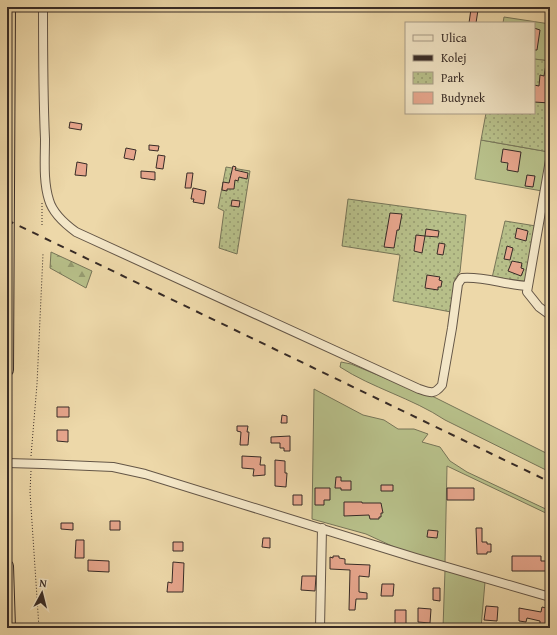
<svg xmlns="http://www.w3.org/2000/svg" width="557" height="635" viewBox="0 0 557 635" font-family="'Gentium Book Plus',serif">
<defs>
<pattern id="forest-firs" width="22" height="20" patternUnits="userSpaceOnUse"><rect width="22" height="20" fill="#b7bf89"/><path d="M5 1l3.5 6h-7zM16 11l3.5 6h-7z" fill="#969b70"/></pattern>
<pattern id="park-dots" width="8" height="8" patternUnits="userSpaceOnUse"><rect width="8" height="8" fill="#b7bf89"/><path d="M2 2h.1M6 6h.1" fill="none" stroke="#969b70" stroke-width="1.8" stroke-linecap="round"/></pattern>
</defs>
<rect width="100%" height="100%" fill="#edd8a9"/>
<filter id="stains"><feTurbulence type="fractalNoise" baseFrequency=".005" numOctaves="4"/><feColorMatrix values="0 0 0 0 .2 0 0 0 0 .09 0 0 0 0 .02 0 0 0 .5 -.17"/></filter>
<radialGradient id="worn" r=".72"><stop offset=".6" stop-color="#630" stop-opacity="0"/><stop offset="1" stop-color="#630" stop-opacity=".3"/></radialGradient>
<path fill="#b7bf89" stroke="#777558" d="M504,17l46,7v37l-16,-2v-36h-31z
M481,140l68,12 -7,39 -67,-12z
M341,362l10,2 51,21 32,12 116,58v17l-105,-52c-33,-22 -73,-32 -105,-53z
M314,389l49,26 21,5 14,9h16l14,5 -6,8 18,5 10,14 17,11 83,39v4l-103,-49 -2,97 -40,-11 -39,-18 -54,-15z
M445,570l40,12 -4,46h-38z"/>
<path fill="url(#forest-firs)" stroke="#777558" d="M51,252l41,19 -6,17 -36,-20z"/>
<path fill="url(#park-dots)" stroke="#777558" d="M534,59l16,2v85l-1,6 -68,-12 5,-27h48z
M226,167l24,4 -13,83 -18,-6 5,-37 -6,-3z
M348,199l118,16 -6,57 -5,7 -4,33 -58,-11 7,-46 -58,-9z
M505,221l31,5 -10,55 -5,3 -29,-6z"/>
<path fill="#e6a58c" stroke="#372b26" d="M471,9l7,1 -2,13h-7z
M534,28l6,2 -3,20h-3z
M547,59h3v44l-16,-1v-17l5,1 1,-11 4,1z
M70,122l12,2 -1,6 -12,-2z
M149,145l10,1 -1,5 -9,-1z
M126,148l10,2 -2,10 -10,-2z
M503,149l18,3 -3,20 -11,-2 1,-7 -7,-1z
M158,155l7,1 -2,13 -7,-1z
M77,162l10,2 -1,12 -11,-1z
M233,166l3,1 -1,3 13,3 -1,6 -8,-2 -1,4 -3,-1 -1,9h-7v2l-5,-1 1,-8 6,1z
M141,171l14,1v8l-14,-2z
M187,173h6l-2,15h-6z
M527,175l8,1 -2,11 -8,-1z
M193,188l13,3 -2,13 -11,-2 1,-3h-3z
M232,200l8,1 -1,6 -8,-1z
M390,213l12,1 -3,16h-2l-3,18 -10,-1z
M517,228l11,3 -2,10 -11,-3z
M426,229l13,2 -1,6 -13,-1z
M416,235l9,1 -3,17 -8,-2z
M439,243l6,1 -2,11 -6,-1z
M507,246l6,2 -3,12 -6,-1z
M512,261l10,2 -1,5 3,1 -3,7 -13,-5z
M427,275l13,2 -1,3 3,1 -1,6h-3v3l-13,-2z
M57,407h12v10h-12z
M282,415l5,1v7h-6z
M237,426h11l-1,6h2l-1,13h-8l1,-13 -4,-1z
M57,430h11v12l-11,-1z
M290,436v15h-6v-3h-4v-5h-9v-6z
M242,456l19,1 -1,8h5v10l-12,1 1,-7 -12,-1z
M275,460l10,1v12h2l-1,14 -11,-1z
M336,477h5v4h10v9h-10v-2h-6z
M381,485h12v6h-12z
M315,488h15v12h-6v5h-9z
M447,488h27v12h-27z
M293,495h9v10h-9z
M344,502h18v1h19l2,10h-2v4h-2v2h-9l-1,-4 -25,1z
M110,521h10v9h-10z
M61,523h12v7l-12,-1z
M476,528h6v14h5v2h4v8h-4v2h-10z
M428,530l10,1 -1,7 -10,-1z
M263,538h7v10l-8,-1z
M76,540h8v18h-9z
M173,542h10v9h-10z
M333,556h6v2l6,1v5l25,1 -1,12 -10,-1v16l8,1v6h-11l-1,11h-6l1,-40 -20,-1v-12l3,1z
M512,556h29v5h7v10h-36z
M88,560l21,1v11l-21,-1z
M173,562l11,1 -1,29h-16l1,-10 4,1z
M302,576h14l-1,15 -14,-1z
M382,584h12l-1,12h-12z
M433,588h7v13l-7,-1z
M486,606l12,1 -1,14 -13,-1z
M542,607l8,2v11l-3,-1v9h-7v-7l-13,-3 -1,4 -7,-1v-13l22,4z
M418,608l13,1 -1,14 -12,-1z
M395,610h11v15h-11z"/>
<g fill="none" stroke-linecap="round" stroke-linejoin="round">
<g stroke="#645647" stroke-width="10">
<path id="minor" d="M43,7c0,44 0,88 2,132 0,20 -2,42 4,61 4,14 16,24 27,32l343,157c12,4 15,6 23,-4l10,-57 6,-44 4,-6c22,-2 43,7 66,8
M550,160l-23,132 12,15 11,8
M43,464l70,3 32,7 271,84 134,39
M320,628l2,-100"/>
</g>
<g stroke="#372b26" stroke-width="14">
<path id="highway" d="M7,370l2,-363
M7,566l2,62"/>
</g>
<path stroke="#372b26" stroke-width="1" stroke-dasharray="1 2" stroke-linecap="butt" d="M42,203v22
M31,456l6,-72 6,-130
M31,471l-1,21 9,136"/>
<use href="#minor" stroke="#f3e6c7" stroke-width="8"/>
<use href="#highway" stroke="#edd8a9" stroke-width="12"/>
<path stroke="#372b26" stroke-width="2" stroke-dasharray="7 7" stroke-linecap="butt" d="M7,220l543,262"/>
<g stroke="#645647" stroke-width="10" stroke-linecap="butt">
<path id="minor-bridge" d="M7,463l36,1"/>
</g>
<use href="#minor-bridge" stroke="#f3e6c7" stroke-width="8"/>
</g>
<rect width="557" height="635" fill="none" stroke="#edd8a9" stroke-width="24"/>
<rect x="8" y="8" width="541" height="619" fill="none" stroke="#372b26" stroke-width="2"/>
<rect x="12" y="12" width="533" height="611" fill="none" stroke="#372b26"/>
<rect x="405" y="22" width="130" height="92" fill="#f3e6c7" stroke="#a89b87"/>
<rect x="413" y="35" width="20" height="6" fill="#f3e6c7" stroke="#a89b87"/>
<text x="441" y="42" font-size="12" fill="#372b26">Ulica</text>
<rect x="413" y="55" width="20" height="6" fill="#372b26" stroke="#a89b87"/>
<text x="441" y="62" font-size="12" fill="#372b26">Kolej</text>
<rect x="413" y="72" width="20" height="12" fill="url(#park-dots)" stroke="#a89b87"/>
<text x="441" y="82" font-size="12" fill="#372b26">Park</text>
<rect x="413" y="92" width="20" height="12" fill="#e6a58c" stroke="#a89b87"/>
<text x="441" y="102" font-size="12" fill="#372b26">Budynek</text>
<g transform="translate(42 593) rotate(7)" stroke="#f3e6c7" stroke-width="3" paint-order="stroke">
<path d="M0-3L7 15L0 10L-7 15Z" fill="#372b26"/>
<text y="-6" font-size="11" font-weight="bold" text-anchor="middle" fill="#372b26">N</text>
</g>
<rect width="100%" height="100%" filter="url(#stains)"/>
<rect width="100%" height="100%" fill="url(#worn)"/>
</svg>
